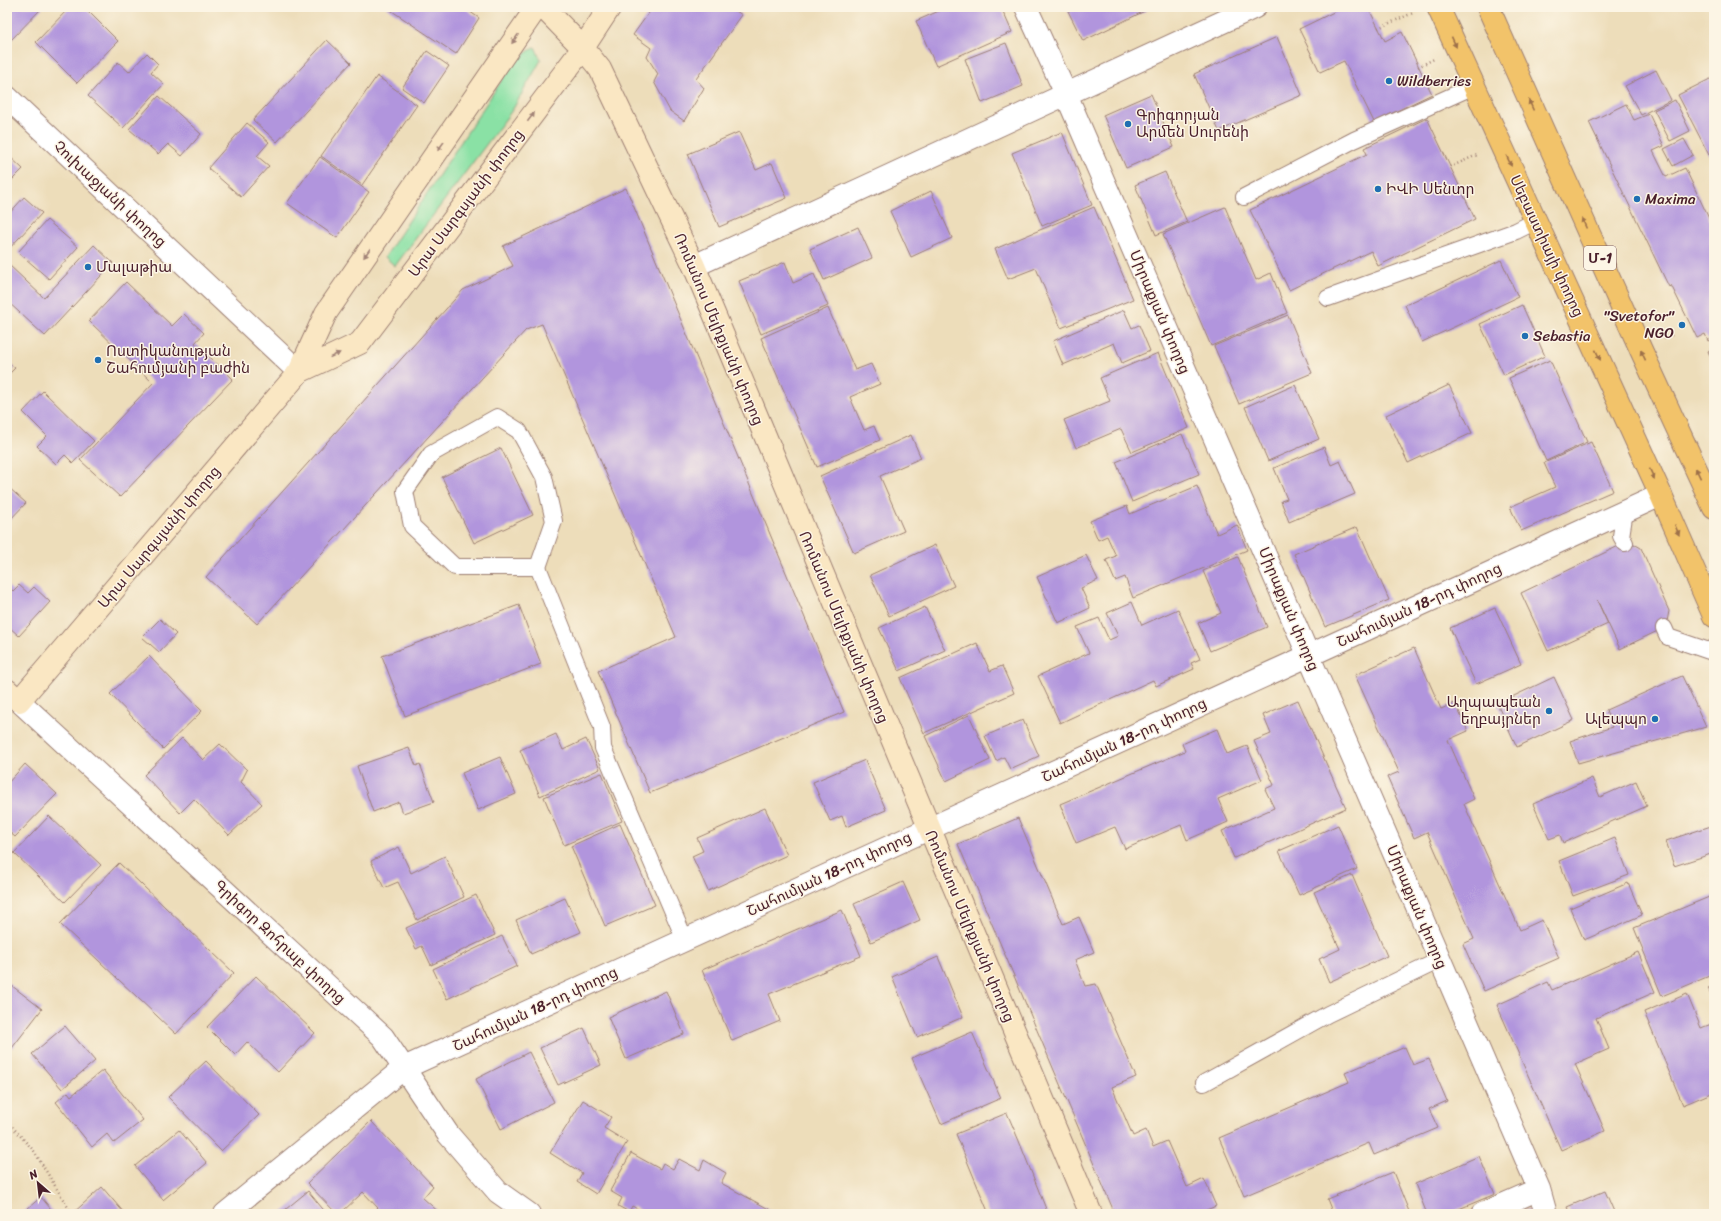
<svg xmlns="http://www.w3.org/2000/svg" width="1721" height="1221" viewBox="0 0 1721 1221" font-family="Sriracha,'Noto Sans Armenian',sans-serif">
<rect width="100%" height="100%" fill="#fcf5e5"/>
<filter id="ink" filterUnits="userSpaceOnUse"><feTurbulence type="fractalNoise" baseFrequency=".025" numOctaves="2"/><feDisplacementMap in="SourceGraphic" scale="8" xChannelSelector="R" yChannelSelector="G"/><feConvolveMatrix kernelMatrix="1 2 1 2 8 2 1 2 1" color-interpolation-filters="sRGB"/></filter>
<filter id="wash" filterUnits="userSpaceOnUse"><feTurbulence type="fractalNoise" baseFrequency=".012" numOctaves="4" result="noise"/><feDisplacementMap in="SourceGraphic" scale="16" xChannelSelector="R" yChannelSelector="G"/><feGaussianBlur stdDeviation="0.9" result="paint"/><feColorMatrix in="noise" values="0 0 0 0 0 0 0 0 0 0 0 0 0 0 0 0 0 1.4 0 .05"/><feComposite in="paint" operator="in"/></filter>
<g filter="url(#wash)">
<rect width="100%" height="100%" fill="#edddba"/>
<path fill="#8ae1a5" stroke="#6a8068" d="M535,47l6,13 -28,49 -118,157 -10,-9 130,-197z"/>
<g id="blocks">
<path fill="#b195dd" d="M10,7h33l-33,34 -3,-3v-27z
M70,7h14l34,34 -41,42 -41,-41z
M386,7h77l16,11 -23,36z
M653,7h77l12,8 -46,64 8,9 -20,33 -14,-10 -16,-29 4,-8 -11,-17 4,-9 -18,-13z
M948,7h53l11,25 -76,34 -20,-45z
M1066,7h87l-70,34z
M1344,7h24l17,34 17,-9 30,62 -58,28 -30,-61 -24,11 -21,-43z
M1277,37l25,58 -83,36 -25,-57z
M327,40l24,23 -74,79 -24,-22z
M1006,43l17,43 -41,17 -17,-44z
M427,51l22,15 -25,37 -22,-15z
M147,53l11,11 -7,8 13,12 -41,44 -35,-32 30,-34 11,10z
M1656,70l15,30 -30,15 -16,-29z
M377,76l40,29 -55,80 -41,-29z
M1714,77v76l-5,2 -31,-60z
M1151,94l23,53 -48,21 -23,-53z
M159,96l42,38 -19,22 -14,-12 -10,10 -29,-25z
M1675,100l15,31 -20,10 -16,-31z
M1626,104l8,16 15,-6 15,32 -11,5 13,26 19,-9 29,61v109l-6,3 -3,-7 -8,4 -26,-53 -2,2 -80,-165z
M1427,118l48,101 -97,47 -7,-15 -82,39 -39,-80 117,-56 -3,-6z
M247,123l22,19 -12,14 12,10 -28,31 -33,-29z
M739,132l17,38 16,-7 15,35 -68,29 -31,-73z
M1062,132l30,73 -50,21 -30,-73z
M1684,139l9,16 -20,11 -9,-17z
M7,154l16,15 -16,16z
M320,157l49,35 -32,46 -50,-35z
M1165,172l22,50 -31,13 -21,-50z
M626,188l218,524 -194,81 -52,-122 78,-34 -134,-313 -16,6 -269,294 -51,-47 257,-287 50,-24 -10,-20z
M931,191l21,47 -41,19 -21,-46z
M24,197l18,16 -35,38v-35z
M1094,207l39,92 -72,29 -25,-60 -28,11 -13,-30z
M1225,207l31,73 15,-7 16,40 -76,33 -48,-112z
M47,220l31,27 -29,32 -31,-27z
M858,227l14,31 -48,22 -14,-31z
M94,245l19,18 -68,73 -38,-35v-36l1,-1 36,34z
M1501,260l17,37 -96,45 -17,-37z
M785,262l8,21 21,-9 14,32 -67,28 -22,-53z
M126,282l46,44 12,-12 20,19 -9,10 38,36 -113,118 -40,-37 73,-77 -64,-62z
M1522,305l23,51 -41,19 -24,-51z
M828,308l27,62 16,-6 9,20 -30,13 14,33 10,-4 6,14 -63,27 -56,-129z
M1124,310l8,18 7,-3 11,26 -28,12 -8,-20 -51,22 -10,-24z
M1288,315l24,58 -73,31 -25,-58z
M1714,348v17l-6,-14z
M1158,353l31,75 -57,24 -11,-23 -45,19 -12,-28 46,-19 -10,-23z
M1550,360l37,82 -41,19 -37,-83z
M7,361l8,7 -8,8z
M1295,385l24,54 -51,22 -23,-54z
M1449,385l23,48 -64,30 -22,-48z
M43,391l51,50 -21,22 -8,-8 -9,9 -19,-18 10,-10 -24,-24z
M1182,434l17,40 -67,28 -16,-40z
M911,435l10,23 -41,18 24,55 -50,22 -34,-77z
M1591,442l22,49 -92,40 -11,-24 45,-20 -11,-24z
M1324,447l7,18 9,-4 15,33 -66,28 -8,-21 6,-2 -13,-31z
M501,448l32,67 -59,28 -32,-66z
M7,486l19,17 -19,20z
M1197,486l20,48 20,-9 10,25 -114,48 -8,-21 -10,4 -9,-21 10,-4 -9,-20 -9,4 -8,-19 37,-15 3,8z
M1357,527l32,73 -64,27 -31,-73z
M1629,541l12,7 28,63 -3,16 -46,22 -23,-49 11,24 -60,27 -27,-58z
M935,545l19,41 -65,30 -19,-41z
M1086,555l12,25 -17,8 9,20 -32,15 -21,-46z
M1238,557l29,70 -57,24 -12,-28 23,-10 -18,-42z
M7,585l6,6 6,-6 9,8 6,-6 16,15 -31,34 -12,-11z
M1132,602l10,23 36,-16 22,50 -9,4 3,6 -38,17 -3,-6 -93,43 -22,-47 51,-23 -12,-26 22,-9 10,22 9,-4 -11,-23z
M519,605l22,59 -136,52 -23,-60z
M925,607l20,43 -46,21 -20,-43z
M1495,608l26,56 -45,20 -26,-56z
M160,619l16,15 -17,18 -17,-15z
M977,643l13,28 12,-5 12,27 -90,40 -24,-55z
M1414,648l27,61 14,-6 13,28 -20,9 26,59 -10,5 56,126 22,-10 17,38 -75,33 -21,-47 11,-5 -47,-107 -13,6 -27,-61 12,-5 -44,-97z
M149,656l53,55 -39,38 -53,-55z
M1682,676l24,51 -128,36 -8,-22 42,-14 -6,-17z
M1554,677l20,43 -57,27 -20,-43z
M1298,700l48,108 -112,50 -12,-27 52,-23 -9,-19 9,-4 -20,-44 17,-7 -8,-19z
M969,715l21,45 -44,21 -21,-45z
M1023,720l16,36 -29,13 -6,-12 -8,4 -11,-25z
M1217,729l10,25 20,-8 15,34 -44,19 10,23 -41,18 -6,-15 -56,24 -10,-22 -39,16 -16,-39 125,-53 -3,-7z
M556,734l7,16 23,-11 14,30 -60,27 -20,-46z
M182,738l21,22 17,-16 27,26 -6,12 21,22 -33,31 -35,-36 -14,14 -36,-38z
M409,748l7,18 4,-2 14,38 -31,11 -4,-11 -26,10 -16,-46z
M500,757l16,37 -38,16 -16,-37z
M865,760l21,50 -40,17 -4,-11 -12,5 -17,-39z
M25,764l32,30 -42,43 -8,-7v-46z
M602,773l20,48 -58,24 -20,-48z
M1592,778l8,19 36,-16 11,25 -84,37 -3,-8 -11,4 -16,-35z
M765,808l22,47 -79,36 -16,-35 11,-5 -6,-13z
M49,816l52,49 -36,37 -51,-49z
M1018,818l45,106 16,-7 15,35 -19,8 10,26 11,-2 40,93 -24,10 21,49 13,-6 7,17 14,-6 20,46 17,-8 12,27 -19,8h-82l-157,-370z
M620,824l35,81 -50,21 -34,-80z
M1338,825l19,44 -58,26 -20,-44z
M1714,825v28l-40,13 -8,-25z
M1615,838l14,37 -56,21 -14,-35z
M399,847l12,26 34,-17 19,41 -47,23 -19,-38 -14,6 -13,-27z
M119,863l115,110 -58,61 -116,-110z
M1352,875l35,81 -58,26 -10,-23 21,-10 -26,-57z
M903,882l17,38 -49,22 -17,-38z
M1628,883l14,32 -58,25 -14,-32z
M476,895l19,40 -64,30 -9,-19 -6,3 -10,-21z
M1714,895v79l-52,22 -28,-68z
M565,898l16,34 -50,22 -15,-34z
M842,910l19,46 -92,38 11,27 -48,20 -30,-71z
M502,936l15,30 -70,33 -14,-30z
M1638,952l17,40 -59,26 13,31 -34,15 30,67 -44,19 -64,-145 51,-23 4,8z
M938,957l25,60 -46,20 -25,-60z
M256,976l59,57 -37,39 -31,-30 -12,13 -28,-28z
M7,982l35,27 -30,39 -5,-4z
M1714,986v16l-6,-14z
M666,991l18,43 -58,25 -18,-42z
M1687,994l14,34 13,-5v69l-31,13 -39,-93z
M65,1026l30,35 -33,28 -30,-35z
M584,1028l17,37 -43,20 -18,-37z
M972,1032l29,66 -60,26 -29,-66z
M1405,1047l8,18 16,-6 18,42 -18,8 9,19 -64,27 -5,-12 -125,53 -25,-58 130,-56 -4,-9z
M529,1052l25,50 -53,27 -25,-50z
M206,1061l53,54 -38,36 -53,-54z
M103,1070l40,50 -29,23 -7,-9 -15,13 -36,-45 12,-10 3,4z
M583,1100l28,17 -7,11 23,14 -31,52 -19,-12 5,-9 -32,-20z
M1007,1113l12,28 29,73h-59l-33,-80z
M371,1121l62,65 -10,12 18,16h-70l7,-6 -15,-16 -23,22h-3l-30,-31z
M179,1130l28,33 -44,37 -28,-34z
M631,1153l29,16 3,-6 10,6 6,-10 21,11 4,-10 22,13 -5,10 57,31h-131l-15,-8 -3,6 -11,-6 4,-8 -12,-7z
M1479,1156l16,38 -48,20h-20l-12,-30z
M1393,1172l17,42h-77l-6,-15z
M102,1187l23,27h-53z
M308,1191l19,23h-47z
M1605,1191l10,23h-45l-3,-7z
M41,1197l14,17h-34z
M1528,1209l2,5h-14z"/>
</g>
</g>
<g filter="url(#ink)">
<use href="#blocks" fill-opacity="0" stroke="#9c7e72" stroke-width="1"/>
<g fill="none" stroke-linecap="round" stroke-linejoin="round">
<g stroke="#9c7e72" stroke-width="18">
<path id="lane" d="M1244,197l110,-57 120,-54
M1328,298l188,-67 20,-10
M1625,543l-4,-7 4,-25
M538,567h-83l-43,-41 -7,-35 26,-37 66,-37 22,14 25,46 10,44 -16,46 64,160 1,21 82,192
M1664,628l4,9 41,14 5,-3
M1204,1083l124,-69 112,-54"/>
</g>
<g stroke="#9c7e72" stroke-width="24">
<path id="street" d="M1026,7l40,87 473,1095 7,25
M7,97l292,275
M694,266l561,-259
M19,701l364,336 65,97 50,58 31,22
M225,1214l179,-146 1257,-573
M1482,1214l57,-25"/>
</g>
<g stroke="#9c7e72" stroke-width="24">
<path id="secondary" d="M543,7l40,41 17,21 94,197 397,948
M299,372l61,-29 223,-295 27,-41
M7,690l12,11 280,-329 27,-59 211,-306"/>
</g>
<g stroke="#9c7e72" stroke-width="24">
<path id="primary" d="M1438,7l223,488 53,121
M1488,7l153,343 73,158"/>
</g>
<path stroke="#9c7e72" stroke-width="2.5" stroke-dasharray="1 3" stroke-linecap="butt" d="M1378,28l35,-15
M1418,67l16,-8
M1450,167l27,-12
M1664,339l10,-5
M7,1121l27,30 38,63"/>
<use href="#lane" stroke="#fff" stroke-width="16"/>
<use href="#street" stroke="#fff" stroke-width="22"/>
<use href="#secondary" stroke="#fae7c3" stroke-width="22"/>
<use href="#primary" stroke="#f2c36a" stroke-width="22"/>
</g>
<defs><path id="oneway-solid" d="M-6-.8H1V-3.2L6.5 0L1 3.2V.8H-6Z"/></defs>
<g fill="#a28377">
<use href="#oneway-solid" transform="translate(515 39) rotate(125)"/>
<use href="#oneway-solid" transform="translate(531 117) rotate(-53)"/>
<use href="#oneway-solid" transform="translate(441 146) rotate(125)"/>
<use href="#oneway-solid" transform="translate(367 253) rotate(125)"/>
<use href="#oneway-solid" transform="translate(335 355) rotate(-26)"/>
</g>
<g fill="#9e714a">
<use href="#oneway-solid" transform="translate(1454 42) rotate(65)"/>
<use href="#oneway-solid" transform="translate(1531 105) rotate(-114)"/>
<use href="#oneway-solid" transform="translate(1509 161) rotate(65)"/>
<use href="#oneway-solid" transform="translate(1584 223) rotate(-114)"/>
<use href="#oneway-solid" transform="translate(1598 355) rotate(65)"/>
<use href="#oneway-solid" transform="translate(1643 355) rotate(-115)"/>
<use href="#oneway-solid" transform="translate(1698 473) rotate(-115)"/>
<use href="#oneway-solid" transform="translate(1652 474) rotate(65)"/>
<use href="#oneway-solid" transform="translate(1677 530) rotate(67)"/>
</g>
</g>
<g fill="#1f6fb2" stroke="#fcf5e5" stroke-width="1.5">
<circle cx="1389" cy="81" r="4"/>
<circle cx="1128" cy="124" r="4"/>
<circle cx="1378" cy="189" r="4"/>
<circle cx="1637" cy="199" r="4"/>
<circle cx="88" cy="267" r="4"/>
<circle cx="1682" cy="325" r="4"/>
<circle cx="1525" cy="336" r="4"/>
<circle cx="98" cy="360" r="4"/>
<circle cx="1549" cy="711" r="4"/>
<circle cx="1655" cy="719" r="4"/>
</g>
<g text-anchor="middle" stroke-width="3" stroke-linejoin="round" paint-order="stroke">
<rect fill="#fcf5e5" stroke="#7f5f63" stroke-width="1" x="1584" y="246" width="32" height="24" rx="3"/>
<g font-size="14" font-weight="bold" fill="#4a1f2b">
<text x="1600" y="263">Մ-1</text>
</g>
<g font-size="15" fill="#4a1f2b" stroke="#fcf5e5" text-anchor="start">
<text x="1397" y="86">Wildberries</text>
<text x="1136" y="120">Գրիգորյան<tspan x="1136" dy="17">Արմեն Սուրենի</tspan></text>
<text x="1386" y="194">ԻՎԻ Սենտր</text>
<text x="1645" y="204">Maxima</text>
<text x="96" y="272">Մալաթիա</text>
<text x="1674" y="321" text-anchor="end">"Svetofor"<tspan x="1674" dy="17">NGO</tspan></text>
<text x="1533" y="341">Sebastia</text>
<text x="106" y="356">Ոստիկանության<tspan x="106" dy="17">Շահումյանի բաժին</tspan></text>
<text x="1541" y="707" text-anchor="end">Աղպապեան<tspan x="1541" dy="17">եղբայրներ</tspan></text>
<text x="1647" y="724" text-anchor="end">Ալեպպո</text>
</g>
<g font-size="15" fill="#4a1f2b" stroke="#fcf5e5">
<text transform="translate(110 194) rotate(43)" y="5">Չուխաջյանի փողոց</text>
<text transform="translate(466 203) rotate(-53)" y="5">Արա Սարգսյանի փողոց</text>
<text transform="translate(1547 246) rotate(65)" y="5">Սեբաստիայի փողոց</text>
<text transform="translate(1160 312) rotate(67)" y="5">Միրաքյան փողոց</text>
<text transform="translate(719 329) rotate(67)" y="5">Ռոմանոս Մելիքյանի փողոց</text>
<text transform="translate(159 537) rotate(-50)" y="5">Արա Սարգսյանի փողոց</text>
<text transform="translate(1419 605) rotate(-25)" y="5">Շահումյան 18-րդ փողոց</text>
<text transform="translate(1289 609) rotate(67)" y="5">Միրաքյան փողոց</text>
<text transform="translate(844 627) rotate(67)" y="5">Ռոմանոս Մելիքյանի փողոց</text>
<text transform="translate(1124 740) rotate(-25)" y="5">Շահումյան 18-րդ փողոց</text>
<text transform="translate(829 874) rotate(-25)" y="5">Շահումյան 18-րդ փողոց</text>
<text transform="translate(1417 907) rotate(67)" y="5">Միրաքյան փողոց</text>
<text transform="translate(970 926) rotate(67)" y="5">Ռոմանոս Մելիքյանի փողոց</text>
<text transform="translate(280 942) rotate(43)" y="5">Գրիգոր Զոհրաբ փողոց</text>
<text transform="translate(535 1009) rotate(-25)" y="5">Շահումյան 18-րդ փողոց</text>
</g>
</g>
<rect width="1721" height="1221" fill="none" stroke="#fcf5e5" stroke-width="24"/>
<g transform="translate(38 1183) rotate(332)" stroke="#fcf5e5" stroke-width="3" paint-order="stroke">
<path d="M0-3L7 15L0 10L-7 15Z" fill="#4a1f2b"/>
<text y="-6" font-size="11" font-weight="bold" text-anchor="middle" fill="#4a1f2b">N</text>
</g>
</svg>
